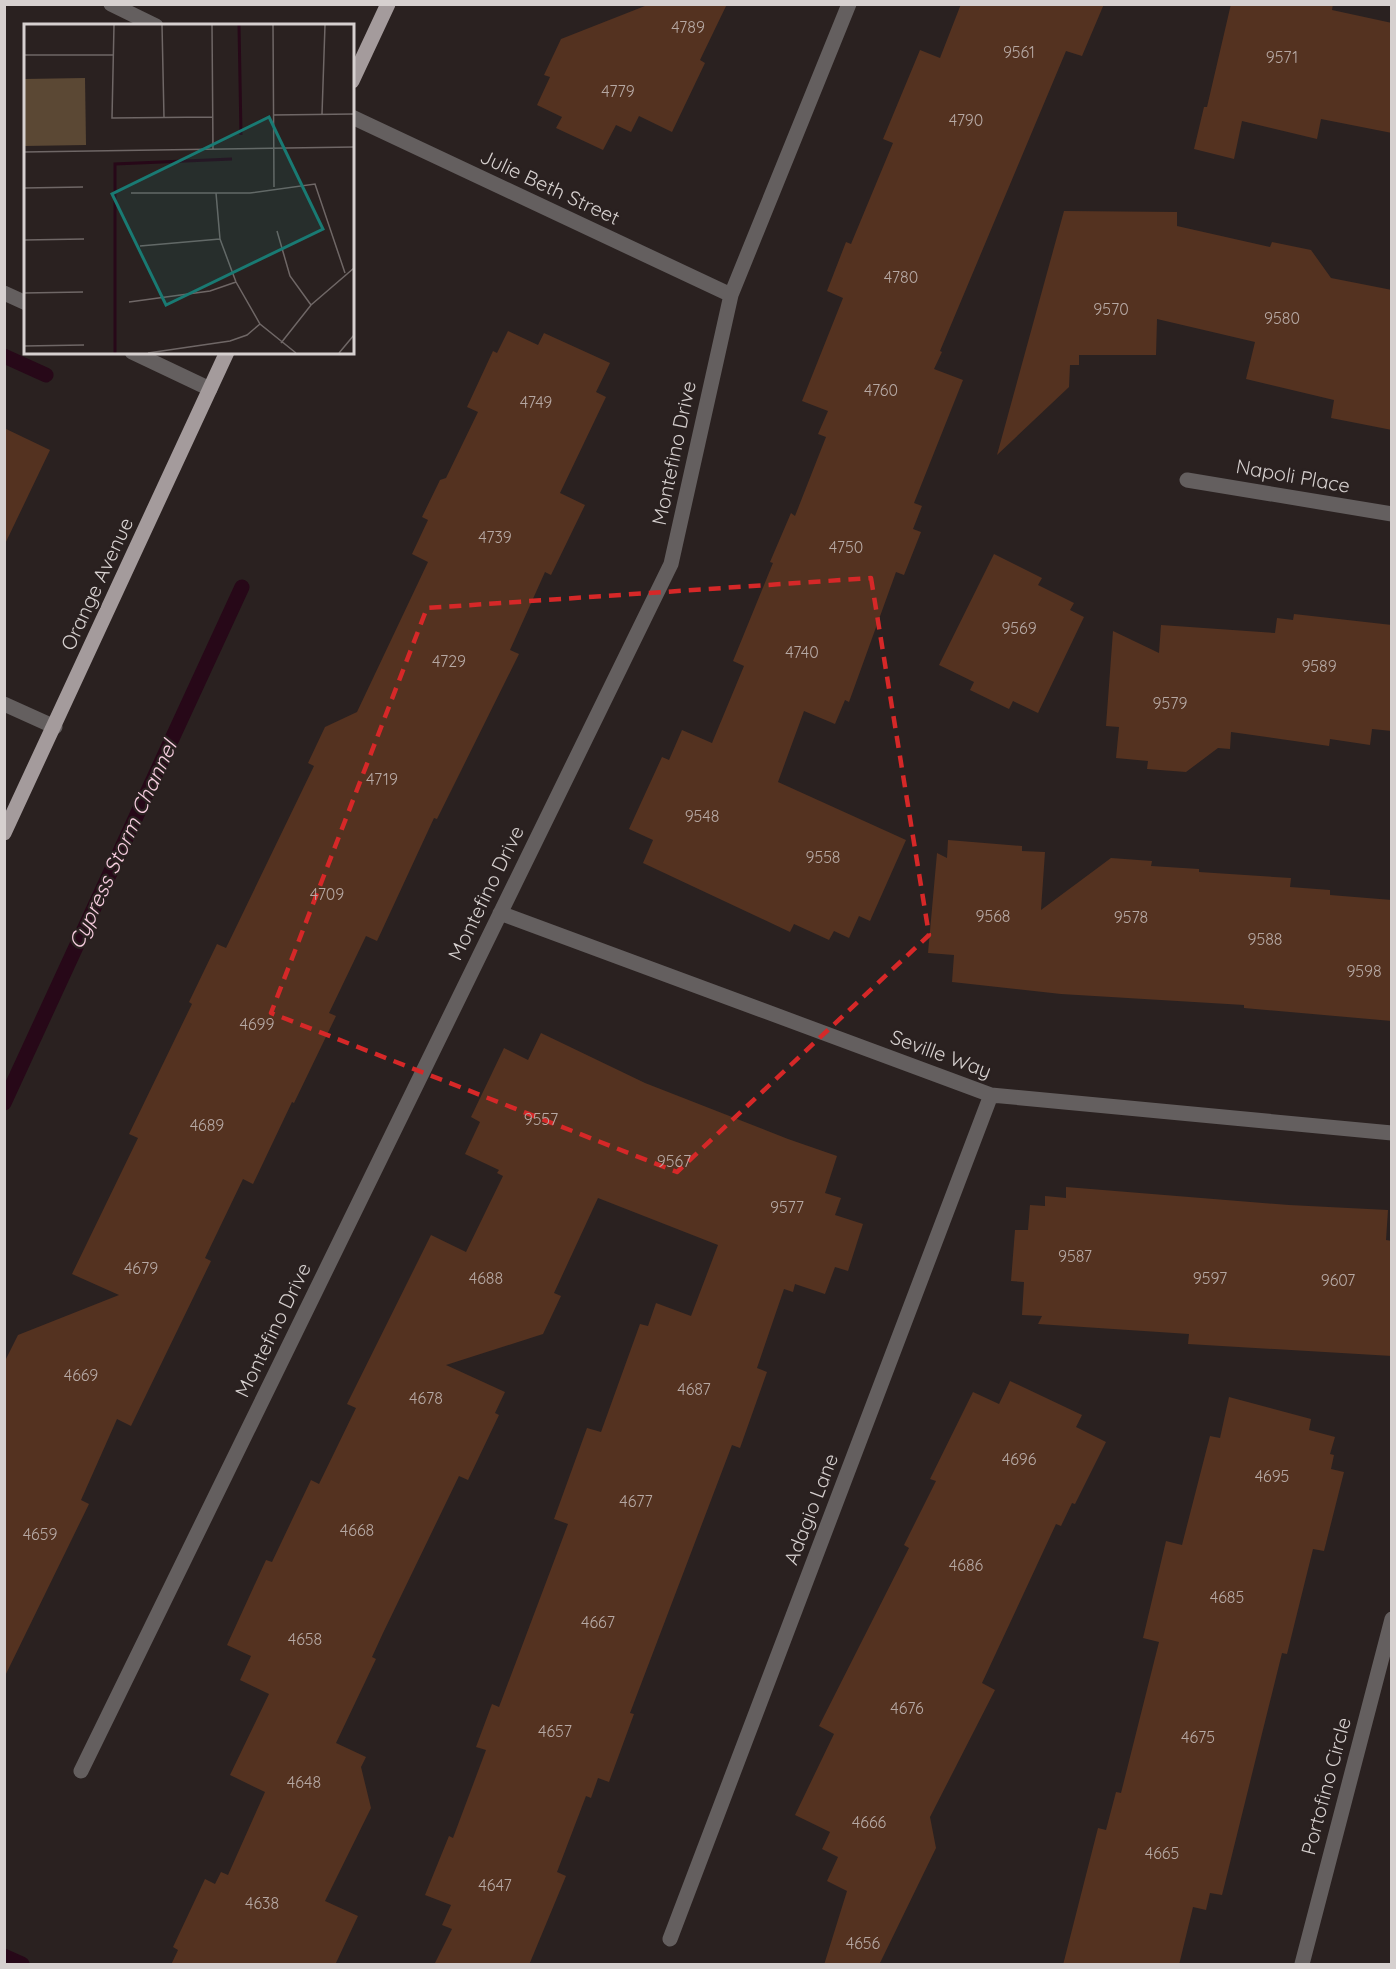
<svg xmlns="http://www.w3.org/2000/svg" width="1396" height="1969" viewBox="0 0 1396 1969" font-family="Quicksand,sans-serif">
<rect width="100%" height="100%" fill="#2a2120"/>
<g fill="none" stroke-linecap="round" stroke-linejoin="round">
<path stroke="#270818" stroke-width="15" d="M4,356l42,19
M4,1103l238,-516
M4,1956l18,8"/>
</g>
<path fill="#543220" d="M650,4h77l-27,56 5,3 -33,69 -33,-16 -8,16 -15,-7 -13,25 -47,-22 6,-11 -25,-12 13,-28 -6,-2 17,-36z
M961,4h143l-22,52 -16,-5 -126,300 2,1 -8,17 29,11 -49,123 8,3 -9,23 8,3 -17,43 -8,-3 -47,130 -4,-2 -10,24 -31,-13 -26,71 128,58 -36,81 -11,-5 -10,22 -15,-7 -5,9 -35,-16 -4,8 -147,-69 10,-23 -24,-11 33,-72 7,3 13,-30 30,13 32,-77 -11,-5 40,-98 -3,-1 21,-49 4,3 31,-79 -8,-3 10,-23 -26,-10 41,-103 -16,-7 19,-49 5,2 42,-101 -10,-4 37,-89 20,8z
M1231,4h102l-1,6 60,13v110l-71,-14 -4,20 -75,-18 -8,38 -40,-10 10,-42h3z
M1064,211l113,1v14l93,21 2,-5 39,8 20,28 61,12v140l-61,-12 3,-18 -88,-21 9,-37 -98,-23 -1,36h-77v10h-9l-1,22 -72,68z
M508,331l30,14 6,-12 66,30 -14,29 10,5 -46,96 25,12 -34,70 -6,-3 -35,78 9,4 -82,165 -3,-1 -57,123 -11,-5 -37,77 7,3 -42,87 -2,-1 -39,82 -10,-5 -38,79 6,3 -80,165 -14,-7 -36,81 8,4 -85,174v-315l14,-28 101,-40 -47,-21 66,-136 -9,-4 63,-130 -3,-2 28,-58 9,4 88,-182 -6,-3 17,-36 32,-15 71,-150 -16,-8 16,-34 -6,-3 18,-37 6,-2 32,-66 -11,-5 26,-56 4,2z
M4,428l46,22 -46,96z
M994,554l48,24 -4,7 36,18 -4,7 14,7 -46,96 -25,-12 -4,8 -39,-19 4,-8 -35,-17z
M1294,614l98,11v106l-20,-2 -2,16 -40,-6 -1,7 -98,-14 -1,17 -12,-1 -32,24 -39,-3 1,-8 -32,-3 3,-31 -13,-1 7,-95 46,22 2,-28 114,8 2,-15 16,2z
M948,840l74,6v5l23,1 -4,58 70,-52 41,3 -1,5 48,3v3l92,6 -1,9 40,3v5l62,5v121l-148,-13v-3l-183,-11 -109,-12 2,-27 -26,-2 9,-100 10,5z
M541,1033l104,50 143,56 49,17 -12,37 16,5 -6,17 28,9 -15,47 -13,-4 -10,27 -30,-10 -2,8 -9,-3 -27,79 10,4 -27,76 -8,-3 -102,268 4,1 -25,68 -11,-4 -7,20 -5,-2 -29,76 9,4 -37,89h-95l18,-36 -10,-4 9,-20 -26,-10 24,-59 4,2 33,-88 -10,-3 16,-43 7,3 69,-183 -14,-5 33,-91 14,4 39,-108 8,2 8,-23 35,13 27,-71 -120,-47 -44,95 7,3 -18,38 -97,31 59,27 -10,21 4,2 -31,65 -9,-4 -76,157 -11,24 4,2 -40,84 30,14 -5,10 10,41 -46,93 33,15 -23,49h-164l7,-15 -5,-3 32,-68 10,5 6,-12 7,3 37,-83 -35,-17 39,-81 -29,-14 11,-24 -24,-11 39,-85 6,2 39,-82 8,4 37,-76 -9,-4 84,-169 35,17 37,-76 -6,-3 2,-3 -34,-16 15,-32 -9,-5 33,-69 24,12z
M1066,1187l223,18 99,5 -2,30 6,1v115l-204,-12 1,-10 -151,-10 4,-8 -20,-1 2,-33 -13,-1 4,-51h13l2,-25 15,1v-10l21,2z
M1010,1381l72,34 -6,12 30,15 -31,62 -3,-1 -11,23 -5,-2 -74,159 13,7 -65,127 6,31 -57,117h-55l23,-74 -20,-10 11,-24 -16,-8 8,-17 -35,-17 39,-81 -15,-8 90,-178 -5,-3 32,-64 -6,-2 43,-87 26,12z
M1229,1397l82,22 -2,11 26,7 -5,17 4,1 -3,14 13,3 -20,79 -11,-2 -26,105 -5,-1 -60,242 -12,-2 -4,17 -13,-3 -14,58h-116l35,-137 8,2 10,-38 5,1 38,-151 -16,-4 23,-97 16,4 28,-109 10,2z"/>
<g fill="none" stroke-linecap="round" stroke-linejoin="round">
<path stroke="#645f5f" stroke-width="15" d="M111,4l45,22
M352,117l379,178
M4,293l22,10
M132,352l78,37
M1187,480l205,34
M4,704l51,23
M500,913l491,182 401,38
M81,1771l590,-1207 60,-269 118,-291
M670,1939l321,-844
M1302,1964l90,-345"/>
<path stroke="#a49b9c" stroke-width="15" d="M352,81l36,-77
M4,833l223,-481"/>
</g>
<path fill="none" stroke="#d62828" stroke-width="4.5" stroke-dasharray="12 8" stroke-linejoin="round" d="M871,578l58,357 -252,237 -406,-159 156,-405z"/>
<g text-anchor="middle" stroke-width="4.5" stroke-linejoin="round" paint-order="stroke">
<g font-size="16" fill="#b6a8a3">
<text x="688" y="33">4789</text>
<text x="1019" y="58">9561</text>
<text x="1282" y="63">9571</text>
<text x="618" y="97">4779</text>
<text x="966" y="126">4790</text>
<text x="901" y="283">4780</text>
<text x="1111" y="315">9570</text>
<text x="1282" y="324">9580</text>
<text x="881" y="396">4760</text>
<text x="536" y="408">4749</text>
<text x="495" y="543">4739</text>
<text x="846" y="553">4750</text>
<text x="1019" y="634">9569</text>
<text x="802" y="658">4740</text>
<text x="449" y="667">4729</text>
<text x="1319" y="672">9589</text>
<text x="1170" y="709">9579</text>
<text x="382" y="785">4719</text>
<text x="702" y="822">9548</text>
<text x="823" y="863">9558</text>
<text x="327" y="900">4709</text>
<text x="993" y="922">9568</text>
<text x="1131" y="923">9578</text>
<text x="1265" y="945">9588</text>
<text x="1364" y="977">9598</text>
<text x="257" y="1030">4699</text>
<text x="541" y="1125">9557</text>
<text x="207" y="1131">4689</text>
<text x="674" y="1167">9567</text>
<text x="787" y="1213">9577</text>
<text x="1075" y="1262">9587</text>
<text x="141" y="1274">4679</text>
<text x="486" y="1284">4688</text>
<text x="1210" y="1284">9597</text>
<text x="1338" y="1286">9607</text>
<text x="81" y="1381">4669</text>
<text x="694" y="1395">4687</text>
<text x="426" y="1404">4678</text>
<text x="1019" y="1465">4696</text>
<text x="1272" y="1482">4695</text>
<text x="636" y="1507">4677</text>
<text x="357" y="1536">4668</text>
<text x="40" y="1540">4659</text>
<text x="966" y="1571">4686</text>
<text x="1227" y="1603">4685</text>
<text x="598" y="1628">4667</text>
<text x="305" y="1645">4658</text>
<text x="907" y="1714">4676</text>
<text x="555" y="1737">4657</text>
<text x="1198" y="1743">4675</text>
<text x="304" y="1788">4648</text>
<text x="869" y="1828">4666</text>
<text x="1162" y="1859">4665</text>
<text x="495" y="1891">4647</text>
<text x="262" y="1909">4638</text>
<text x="863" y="1949">4656</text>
</g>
<g font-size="20" fill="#d6d0cf" stroke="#2a2120">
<text transform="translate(550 187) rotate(25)" y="7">Julie Beth Street</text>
<text transform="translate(674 453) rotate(-78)" y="7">Montefino Drive</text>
<text transform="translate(1293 476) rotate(10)" y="7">Napoli Place</text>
<text transform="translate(97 584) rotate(-65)" y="7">Orange Avenue</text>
<text transform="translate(486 893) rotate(-64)" y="7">Montefino Drive</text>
<text transform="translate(941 1054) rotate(20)" y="7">Seville Way</text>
<text transform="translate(273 1330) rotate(-64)" y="7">Montefino Drive</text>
<text transform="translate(811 1509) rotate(-69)" y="7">Adagio Lane</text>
<text transform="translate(1326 1786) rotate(-75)" y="7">Portofino Circle</text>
</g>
<g font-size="21" font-style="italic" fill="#f8cee0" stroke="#2a2120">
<text transform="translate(123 845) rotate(-65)" y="7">Cypress Storm Channel</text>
</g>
</g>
<g transform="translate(24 24)">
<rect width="330" height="330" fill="#2a2120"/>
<path d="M61,54l1,67 -62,1v-67z" fill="#5b4834"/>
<path fill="none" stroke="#270818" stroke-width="3" d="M215,1l2,110M91,329v-189l117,-5"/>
<path fill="none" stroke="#6f6766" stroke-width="1.5" d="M90,1l-2,93 100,-1M138,1l2,93M188,1l1,125M249,1l1,162M0,31h90M298,90l3,-89M249,91l81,-1M0,128l330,-5M0,164l59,-1M107,169h119l65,-9 30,89M192,169l4,46 16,43 24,42 36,29M253,207l13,45 21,29M0,216l60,-1M116,222l80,-7M0,269l59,-1M105,278l81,-11 26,-9M257,319l30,-38 43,-37M0,322l60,-1M124,329l82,-12 17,-6 13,-11M315,329l15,-18"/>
<path fill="#197a73" fill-opacity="0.15" stroke="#197a73" stroke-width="3" d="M245,93l54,112 -157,76 -54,-111z"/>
<rect width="330" height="330" fill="none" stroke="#d6d0cf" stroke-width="3"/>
</g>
<rect width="1396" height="1969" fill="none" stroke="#d6d0cf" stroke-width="12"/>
</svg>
